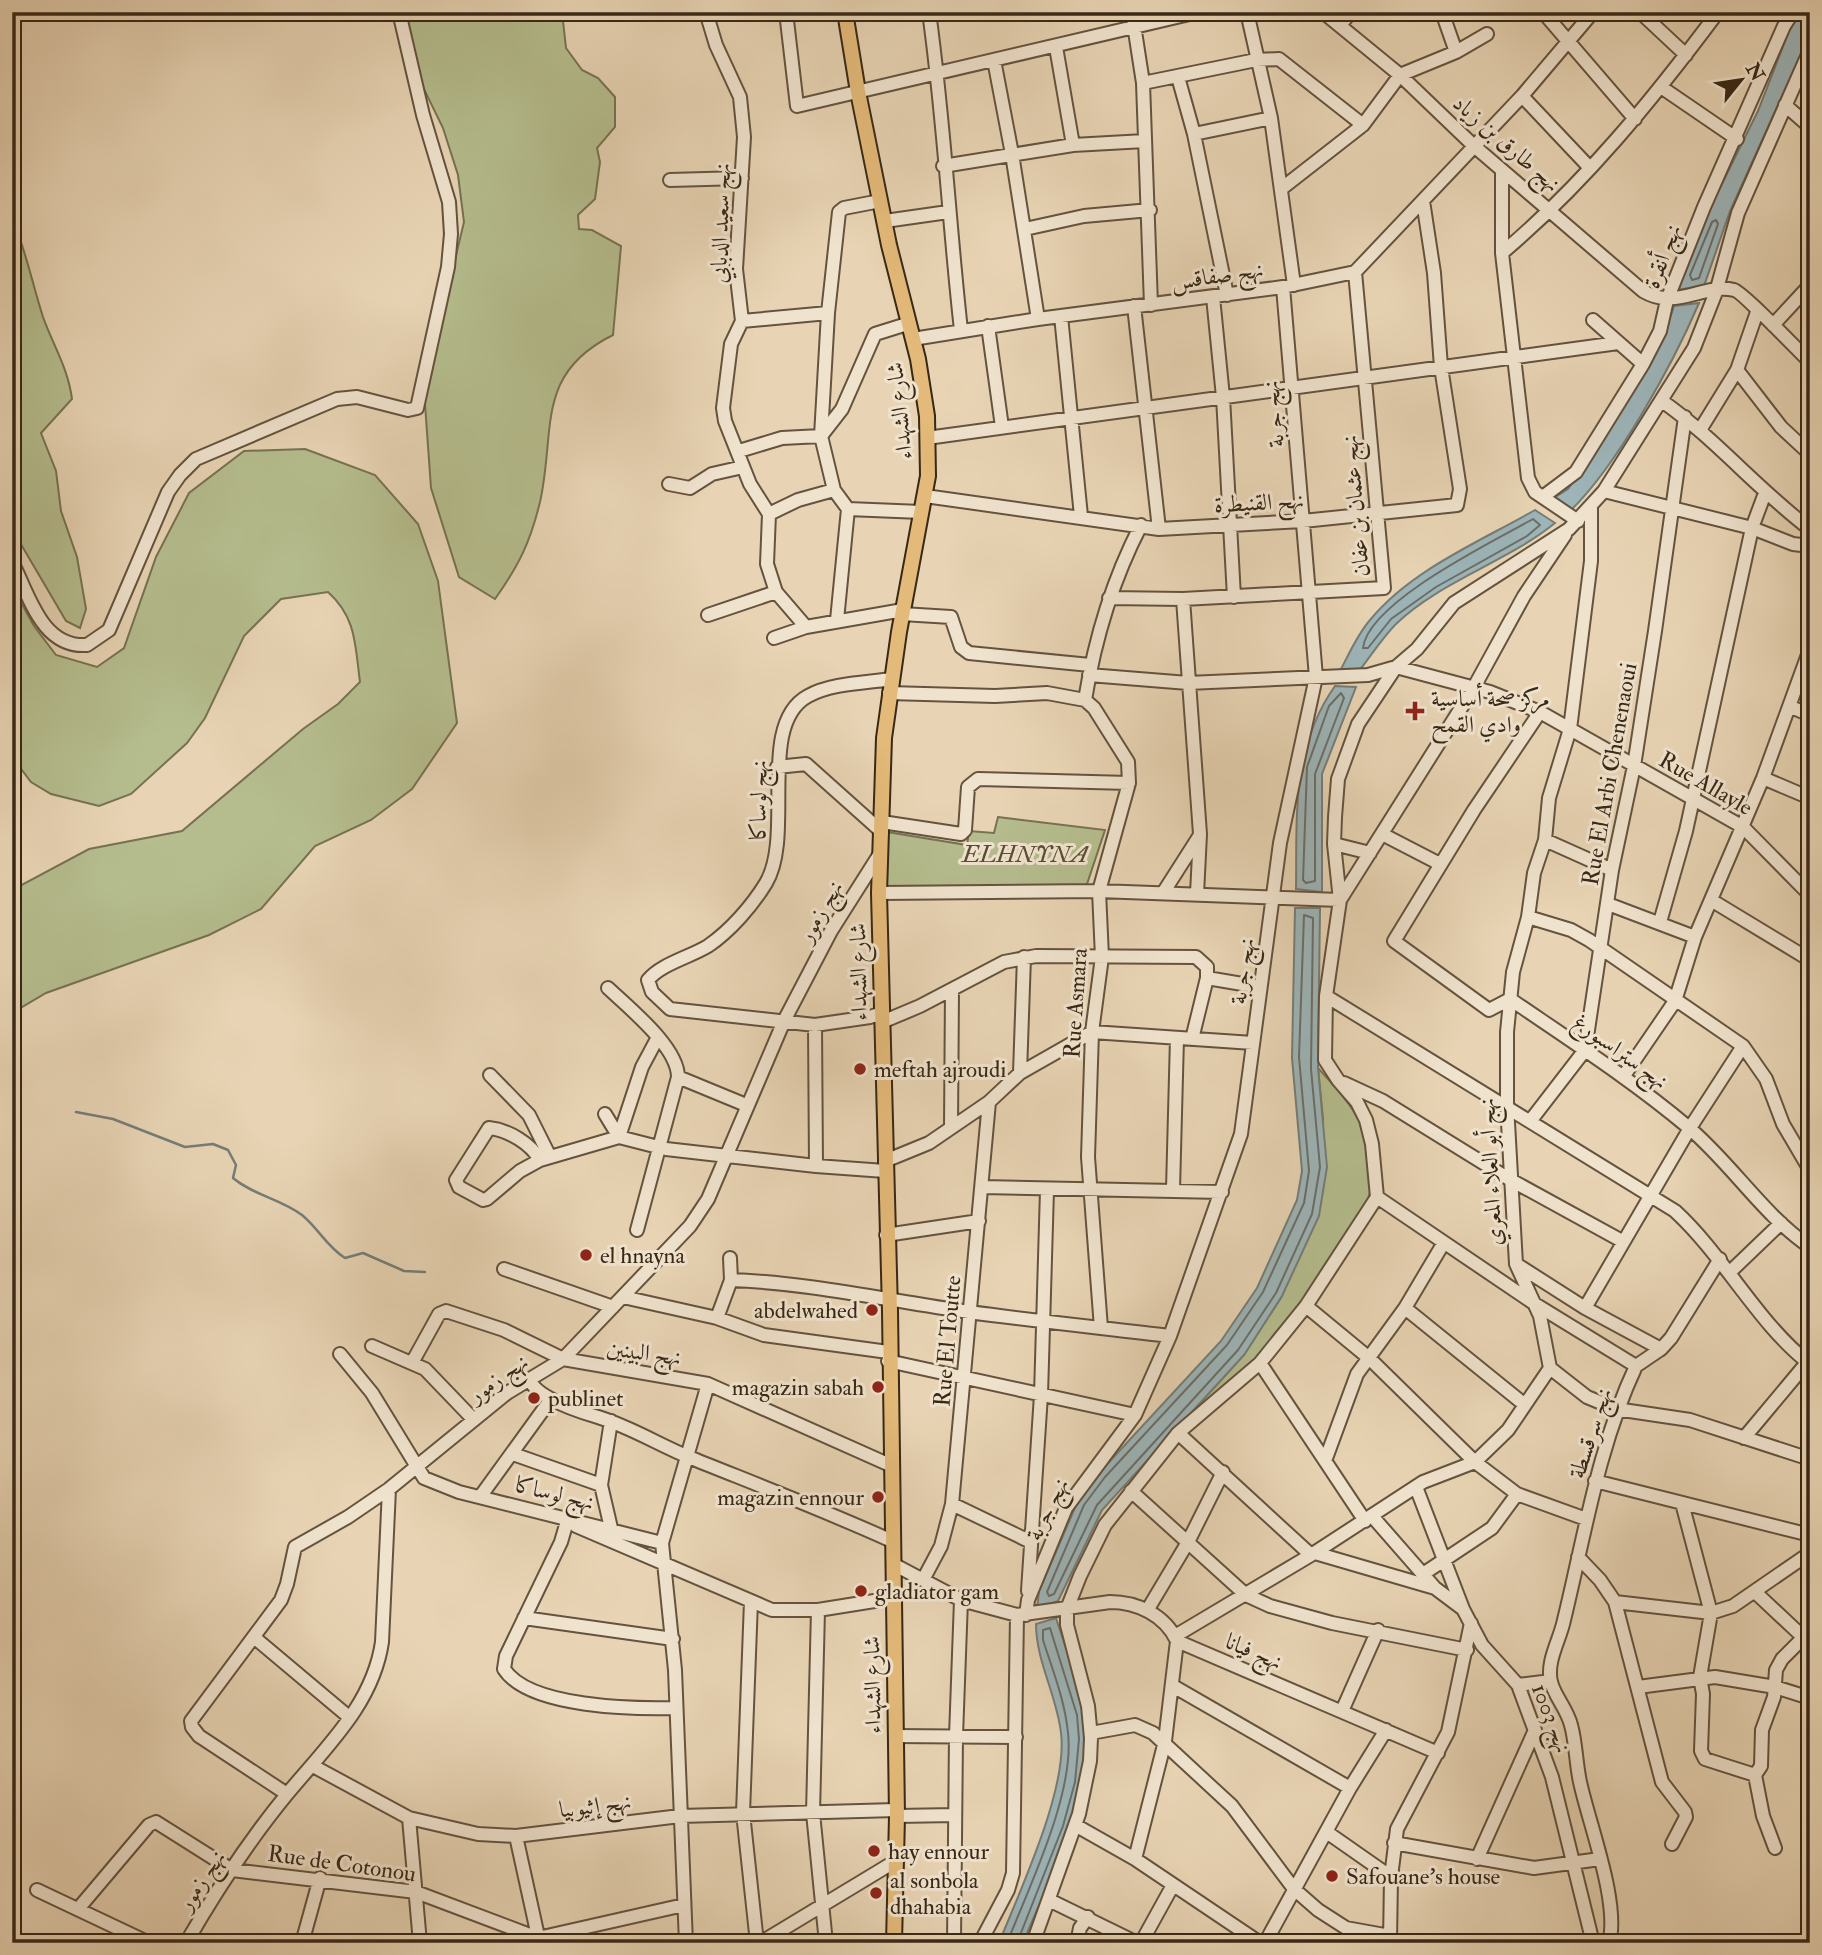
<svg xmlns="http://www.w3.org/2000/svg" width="1822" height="1955" viewBox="0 0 1822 1955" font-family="'IM FELL Double Pica',Amiri,serif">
<rect width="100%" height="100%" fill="#e8d4b4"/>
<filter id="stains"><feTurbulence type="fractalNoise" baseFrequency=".00286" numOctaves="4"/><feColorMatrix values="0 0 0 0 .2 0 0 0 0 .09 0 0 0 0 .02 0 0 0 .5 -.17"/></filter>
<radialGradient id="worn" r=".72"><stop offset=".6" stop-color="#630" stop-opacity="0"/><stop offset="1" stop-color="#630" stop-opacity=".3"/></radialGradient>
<path fill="#b5bd8e" stroke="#767252" stroke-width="2" d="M401,12h161l4,36 16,22 16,8 17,19v30l-18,21 3,14 -5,37 -17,16 1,14 13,1 29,16 -8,89c-79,39 -57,96 -73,167 -10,41 -21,63 -45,97l-36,-22 -28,-89 -7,-98 40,-168 -6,-47 -15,-47 -24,-49z
M12,218c14,32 20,65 31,99 10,28 25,51 29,82l-31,34 15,38 5,40 16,46 9,52 -6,19 -14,-7 -54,-92z
M305,449l70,26 43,49 20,57 19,142 -45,66 -41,31 -56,26 -54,63 -52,26 -163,58 -34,20v-123l77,-41 93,-18 121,-102 35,-25 22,-22c-5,-36 -3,-64 -32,-90l-47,7 -37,37 -39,82 -18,25 -56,51 -32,12 -48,-12 -20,-12 -19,-25v-171l22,40 22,29 41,12 27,-19 32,-91 33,-64 55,-42z
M998,817l107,13 -19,57 -200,-1 1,-54 80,13 2,-14 25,2z
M1318,1068c38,42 53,58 53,118 -1,31 -92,152 -118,176 -20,18 -42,34 -62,51l53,-58 38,-59 41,-177z"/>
<path fill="#9db5b9" stroke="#757d78" stroke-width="2" d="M1801,12h9v22l-80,177 -26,75 -28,4 34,-82 48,-97 31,-80z
M1699,303c-26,61 -83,165 -131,210l-19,-12 19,-12 47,-68 52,-94 7,-21z
M1535,510l20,13c-48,39 -116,59 -159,101 -14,14 -25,32 -37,47h-19c9,-17 17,-36 30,-51 41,-50 109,-78 165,-110z
M1335,686l21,1 -34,87v118l-26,-3c1,-72 -5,-141 39,-203z
M1295,908h25l-2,160 9,99 -8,49 -37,80 -38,59 -142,155 -44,91 -21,8 2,-18 39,-90 21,-28 122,-132 36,-53 40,-88 5,-29 -10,-113z
M1056,1618c12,38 30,80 30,120 1,71 -37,141 -63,205h-24c21,-53 69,-154 62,-210 -4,-37 -25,-72 -25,-109z"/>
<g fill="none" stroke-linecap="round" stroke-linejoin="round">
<path stroke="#6a6e68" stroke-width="2" d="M1716,220l2,4 -19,54 -7,2 -2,-5 22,-53z
M1533,519l7,6 -13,11 -91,51 -45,32 -23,29h-5c5,-46 131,-107 170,-129z
M1341,693l3,5 -29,76v107l-9,2 -3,-3 4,-113 22,-61z
M1304,915l9,3 -2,151 9,98 -8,47 -36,79 -38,57 -141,155 -43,89 -5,2 -2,-4 37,-87 21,-28 122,-132 36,-53 41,-89 5,-32 -10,-114z
M1007,1943c22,-56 68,-150 61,-210 -3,-32 -15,-62 -25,-93v-10l7,-2 27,87 2,24 -4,43 -12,44 -46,117"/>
<path stroke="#757d78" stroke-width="2.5" d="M76,1112l37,7 72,28 28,-3 15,6 8,15 -3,13c20,17 48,21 69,37 16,13 25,32 43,43l18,-5 41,18 21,1"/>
<g stroke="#64533e" stroke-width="16">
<path id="minor" d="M706,12l10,33 24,52 4,40 -8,132 6,52 -11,23 -8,64 2,13 25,63 19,30 -2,50 9,28 30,35
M786,12l11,94 401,-94
M929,12c15,106 20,212 32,318
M1132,12l11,71 8,222
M1247,12l24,106 23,167
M1323,12l77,63 74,71 169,145c33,20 60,-8 91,-1 7,1 66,62 76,72
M1543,12l92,107
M1640,12l46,43
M1340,25l11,-13
M1056,47l17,98
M1456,52l31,-18
M994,60l18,94 26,165
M1178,77l16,57 33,161
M1143,83l113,-23 23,-1 84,66
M1661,87l76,52
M1522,96l68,72
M1785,105l25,22
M1194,134l77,-16
M943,166l130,-21 72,-4
M1502,170v83l26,225 7,14 43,29
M670,180l72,-2
M1281,189l82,-64 37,-50 56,-23 -14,-40
M885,221l63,-9
M1025,229l59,-13 66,-6
M1502,253c83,-70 151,-154 216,-241
M1213,297l10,100 11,200
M1134,306l25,223
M1061,316l20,200
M1593,320l50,44
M742,321l86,-8
M1773,325l37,-40
M988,326l14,101
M913,339l125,-20 245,-32 72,-15 167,-176 71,-84
M1737,370l44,57 29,27
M1662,401c54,38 96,89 148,128
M1700,430l37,-60 20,-58
M927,438l691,-95
M739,451l43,-13 39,-2 21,-27 33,-75 32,-10
M669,484l21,4 22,-14 31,-7
M1604,491l148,37 41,16 17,2
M925,496l234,33 144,-8 154,-16 3,-16 -19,-122 -7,-94 -11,-72
M1544,496l32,-24 67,-108 17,-33 7,-31 37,-93 80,-181 9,-14
M848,509l73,3
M769,514l29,-14 36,-10
M12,562c17,32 29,86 75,83l22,-15 59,-138 12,-17 16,-16 141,-60 20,-2 51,13 9,-2 31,-141 3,-33 -2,-32 -26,-87 -24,-103
M1109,598l74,1 201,-11 -29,-316
M1183,599l17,235 -3,60
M902,614l49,3 10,30 8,6 121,12
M708,615l68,-23
M837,620l11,-111 -14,-19 -13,-54 7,-123 11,-101 5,-4 36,-7
M774,638l32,-11 97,-17
M1089,675l99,8 180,-8 28,-8 94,25 50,20 203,115 67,68
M889,693l106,3 52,-3 38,7 9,8 34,54 1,21 -30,108 3,66 -10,75 -4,125 13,171
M1085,700c10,-62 27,-119 56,-175
M1791,707l19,8
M1540,712l-66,98 -80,131 95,69 21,-11c60,41 122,81 178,128 43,36 75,88 122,120
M777,767l29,-3 76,68
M1763,778l47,20
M882,822l79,12 4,-4 3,-43 10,-8 151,4
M1382,834l58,30
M1545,840l67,30
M1334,844l36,9
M879,893l220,-2 241,9 133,-211 51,-93 41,-61
M1163,893l37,-58
M1711,900l99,60
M1608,904l87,33
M1528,917l43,13 18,10 154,106 23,33 17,45 27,46
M1660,922l26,-91 66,-303 13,-35
M1207,978l53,9
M608,988c21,20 70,59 70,89l68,28
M1326,996l349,215c50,46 83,113 135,153
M882,1013l-12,4 -55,8 -145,-16 -18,-17 -4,-12c13,-16 42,-23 60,-34 22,-15 44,-40 58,-63 29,-48 -10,-159 42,-187 24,-13 57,-13 84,-17
M882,1022l38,-16 84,-44 32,-6 160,1 11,10v11l-15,61
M1020,1073l4,-116
M490,1075l39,40 21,42
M1623,1077l52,-76 20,-64 68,-159 47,-129
M1344,1083l39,18 126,78 113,62
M605,1114l14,23 47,12 150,17 -1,-141
M1531,1120l54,-70 27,-180 22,-104 21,-135 30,-214
M951,1127l1,-137
M540,1160c-9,-16 -31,-30 -51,-32l-33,52 3,7 24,13 4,-1 33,-28 20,-11 79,-23 23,-70 16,-30
M885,1161l44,-18 60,-41 31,-29 72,-41 161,11
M816,1166l69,5
M983,1187l239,5
M1173,1189l4,-151
M1377,1197l158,107 101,62
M637,1230l41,-153
M886,1235l93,-14
M1516,1264l69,44 76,41 10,-11 49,-79
M504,1269l109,38
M1731,1271l50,-48
M731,1280c81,3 159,21 238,32 67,9 134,16 201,24
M623,1297l94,21 47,17 124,17
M1306,1306l63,52 106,104 42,32 69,25
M1405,1308l120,97
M1585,1308l105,-180 53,-82
M717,1318l14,-38 -1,-22
M372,1346l53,23 49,51
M340,1354l32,39 52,85 35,14 203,51
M413,1361l26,-47 7,-3 58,19 59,29 145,25 182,81
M888,1361l247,54
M1260,1363l105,158
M1636,1366l25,-17
M1550,1368l37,29 29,12 74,11 120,39
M530,1380c6,18 51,32 68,37 33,10 61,28 93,41 67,27 135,53 201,83
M1178,1433l133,122
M1744,1438l66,-79
M513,1454l88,31
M1325,1461l32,-87 48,-66 38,-64
M1595,1481l215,54
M1416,1487l47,122
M1131,1491l115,104 24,11 62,17 135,27
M480,1497l71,-98
M1682,1503l29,110 -11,64 3,17 -2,57 4,8 50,16
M952,1504l77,37
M1372,1516l63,72 28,21 19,36 36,40 34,92 41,166
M568,1518l-7,24 -55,114 -2,13c25,39 131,40 172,39
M576,1526l196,84h46l75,-12
M611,1528l-10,-43 10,-64
M1315,1553l120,35
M1578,1557l22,23 15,22 47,180 23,30 1,5 -14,27
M893,1564l68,36 56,15 93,-13c27,0 55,13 67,39l261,112
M1423,1574l69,-46 25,-34
M924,1578l17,-32 11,-42 37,-402
M1028,1591l13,-196 6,-205
M1755,1592l48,45
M751,1601l-8,212 14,130
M1615,1602l96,11 22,-7 77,-53
M1148,1609l40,-67 35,-70
M818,1610l-5,203 13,130
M1026,1615l2,-15 38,-92 69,-93 35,-79 71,-202 39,-291 36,-166 -33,-390
M524,1618l149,21
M1175,1636l136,-81 112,-73 52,-20 33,-32 42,-62 -10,-52 -24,-52 -9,-159v-73l6,-60 15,-55 6,-44 11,-33 4,-42 21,-69 21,-168v-53
M255,1638l94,79
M1518,1685l33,-4
M1173,1686l177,102
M1638,1687l77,-10 60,10 35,11
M1342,1711l36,-81
M1091,1733l44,-8 18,8 79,73 62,83 24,21 28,18 44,8
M895,1736l121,1
M313,1766l96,52 69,16 38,2 164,-20 216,-6
M287,1794l-88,-58 -7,-9 -1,-6 90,-121 6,-16 8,-37 53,-30 41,-28
M897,1816l58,-1
M409,1818l11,125
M1075,1825l60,34 125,84
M1328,1833l63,44
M516,1836l23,105
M1394,1843l140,25 66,-9
M1775,1848l-12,-32 -8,-41 6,-9 1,-36 12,-33 2,-27 6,-11 28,-28
M1135,1859l30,-118 12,-100
M1477,1859l58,-129
M37,1890l112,53
M1049,1900l88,43
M78,1909l71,-84 7,-3 76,48 184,22 122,46 146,-33
M186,1943c30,-52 64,-104 102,-150 38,-46 85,-89 94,-151l7,-153 118,-96 56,-34 127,-133 18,-27 76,-178 47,-90 50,-79
M302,1943l18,-65
M686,1943l-11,-273 -13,-127 46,-159
M760,1943l134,-81
M954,1943l2,-207 5,-136
M980,1943l28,-53 5,-17 4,-258
M1033,1943l46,-129 11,-53 1,-23 -3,-32 -21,-81v-16l13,-33 25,-51 73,-92 82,-70 46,-57 71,-109 -5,-53 -6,-24 -9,-18 -19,-22 -13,-20 1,-64 14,-96 -6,-56 1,-27 3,-38 20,-55 38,-57 21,-18 37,-46 115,-74 35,-38 90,-143 22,-56 22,-79 72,-163
M1077,1943l3,-15 8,-11
M1141,1943l32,-58
M1265,1943l85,-155 36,-58
M1390,1943l1,-66 6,-48 51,-97 23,-109
M1609,1943c11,-40 -20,-119 -29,-161 -4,-18 -4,-39 -9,-57 -4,-16 -16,-28 -20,-43 -5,-21 9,-42 13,-62 21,-86 34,-173 72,-254"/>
</g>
<g stroke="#382816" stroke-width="18">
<path id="major" d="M845,12l13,80 31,153 29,114 9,57 1,60 -29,156 -15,106 -5,155 11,418 7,505 -3,127"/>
</g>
<use href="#minor" stroke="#f0e3ce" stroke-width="12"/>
<use href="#major" stroke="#e4ba7a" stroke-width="14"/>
</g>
<g fill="#8f2418" stroke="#f0e3ce" stroke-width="2.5">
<path d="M1411.5 700.5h7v7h7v7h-7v7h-7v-7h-7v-7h7z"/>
<circle cx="860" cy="1069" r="7"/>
<circle cx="586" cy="1255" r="7"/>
<circle cx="872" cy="1310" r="7"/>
<circle cx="878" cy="1387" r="7"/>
<circle cx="534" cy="1398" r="7"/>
<circle cx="878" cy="1497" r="7"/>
<circle cx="861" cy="1591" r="7"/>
<circle cx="874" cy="1851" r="7"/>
<circle cx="1332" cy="1876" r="7"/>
<circle cx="876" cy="1893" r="7"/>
</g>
<g text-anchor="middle" stroke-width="6" stroke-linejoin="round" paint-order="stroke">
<g font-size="23" fill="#382816" stroke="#f0e3ce">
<text transform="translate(1507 143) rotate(41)" y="8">نهج طارق بن زياد</text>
<text transform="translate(720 223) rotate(-88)" y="8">نهج سعيد الدبابي</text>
<text transform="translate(1662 256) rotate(-69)" y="8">نهج أنقرة</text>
<text transform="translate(1217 275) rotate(-8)" y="8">نهج صفاقس</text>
<text transform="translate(899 411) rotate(-96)" y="8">شارع الشهداء</text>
<text transform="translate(1273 414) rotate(-95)" y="8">نهج جربة</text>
<text transform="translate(1259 502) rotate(-3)" y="8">نهح القنيطرة</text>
<text transform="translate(1355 506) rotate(-95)" y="8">نهج عثمان بن عفان</text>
<text transform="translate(1609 774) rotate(-80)" y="8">Rue El Arbi Chenenaoui</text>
<text transform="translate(1706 783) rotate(30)" y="8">Rue Allayle</text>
<text transform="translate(758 800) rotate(-89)" y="8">نهج لوساكا</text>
<text transform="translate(820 911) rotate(-60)" y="8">نهج زمور</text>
<text transform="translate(1242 971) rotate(-82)" y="8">نهج جربة</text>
<text transform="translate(858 972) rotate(-91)" y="8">شارع الشهداء</text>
<text transform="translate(1075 1003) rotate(-86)" y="8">Rue Asmara</text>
<text transform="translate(1621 1051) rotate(36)" y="8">نهج ستراسبورغ</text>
<text transform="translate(1490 1172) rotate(-93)" y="8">نهج أبو العلاء المعري</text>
<text transform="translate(947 1341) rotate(-85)" y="8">Rue El Toutte</text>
<text transform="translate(644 1352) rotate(8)" y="8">نهج البينين</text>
<text transform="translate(498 1378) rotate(-35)" y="8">نهج زمور</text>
<text transform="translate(1590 1433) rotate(-72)" y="8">نهج سرقسطة</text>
<text transform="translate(555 1493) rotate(14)" y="8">نهج لوساكا</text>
<text transform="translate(1047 1509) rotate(-63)" y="8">نهج جربة</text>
<text transform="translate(1254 1651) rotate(23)" y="8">نهج فيانا</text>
<text transform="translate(872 1685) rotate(-91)" y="8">شارع الشهداء</text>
<text transform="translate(1552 1718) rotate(69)" y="8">نهج 1003</text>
<text transform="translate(595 1805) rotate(-7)" y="8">نهج إثيوبيا</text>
<text transform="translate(342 1863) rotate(8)" y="8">Rue de Cotonou</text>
<text transform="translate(201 1880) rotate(-56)" y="8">نهج زمور</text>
</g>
<g font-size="23" fill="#382816" stroke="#f0e3ce" text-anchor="start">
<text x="1431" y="706">مركز صحة أساسية<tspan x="1431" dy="26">وادي القمح</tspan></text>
<text x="874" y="1077">meftah ajroudi</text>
<text x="600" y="1263">el hnayna</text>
<text x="858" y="1318" text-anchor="end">abdelwahed</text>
<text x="864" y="1395" text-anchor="end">magazin sabah</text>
<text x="548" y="1406">publinet</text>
<text x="864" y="1505" text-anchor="end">magazin ennour</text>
<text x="875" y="1599">gladiator gam</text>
<text x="888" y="1859">hay ennour</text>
<text x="1346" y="1884">Safouane's house</text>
<text x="890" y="1888">al sonbola<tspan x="890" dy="26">dhahabia</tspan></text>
</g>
<g font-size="23" font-style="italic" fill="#574d34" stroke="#f0e3ce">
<text x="1025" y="862">ELHNYNA</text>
</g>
</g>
<rect width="1822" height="1955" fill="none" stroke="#e8d4b4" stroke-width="42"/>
<rect x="14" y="14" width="1794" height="1927" fill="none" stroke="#382816" stroke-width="3.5"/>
<rect x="21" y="21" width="1780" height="1913" fill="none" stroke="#382816" stroke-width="2"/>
<g transform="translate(1741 80) rotate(60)" stroke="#f0e3ce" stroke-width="5" paint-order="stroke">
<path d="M0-5L12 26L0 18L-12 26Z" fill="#382816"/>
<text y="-10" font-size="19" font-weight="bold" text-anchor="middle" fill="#382816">N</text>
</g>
<rect width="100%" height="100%" filter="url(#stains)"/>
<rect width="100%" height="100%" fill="url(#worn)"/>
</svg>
